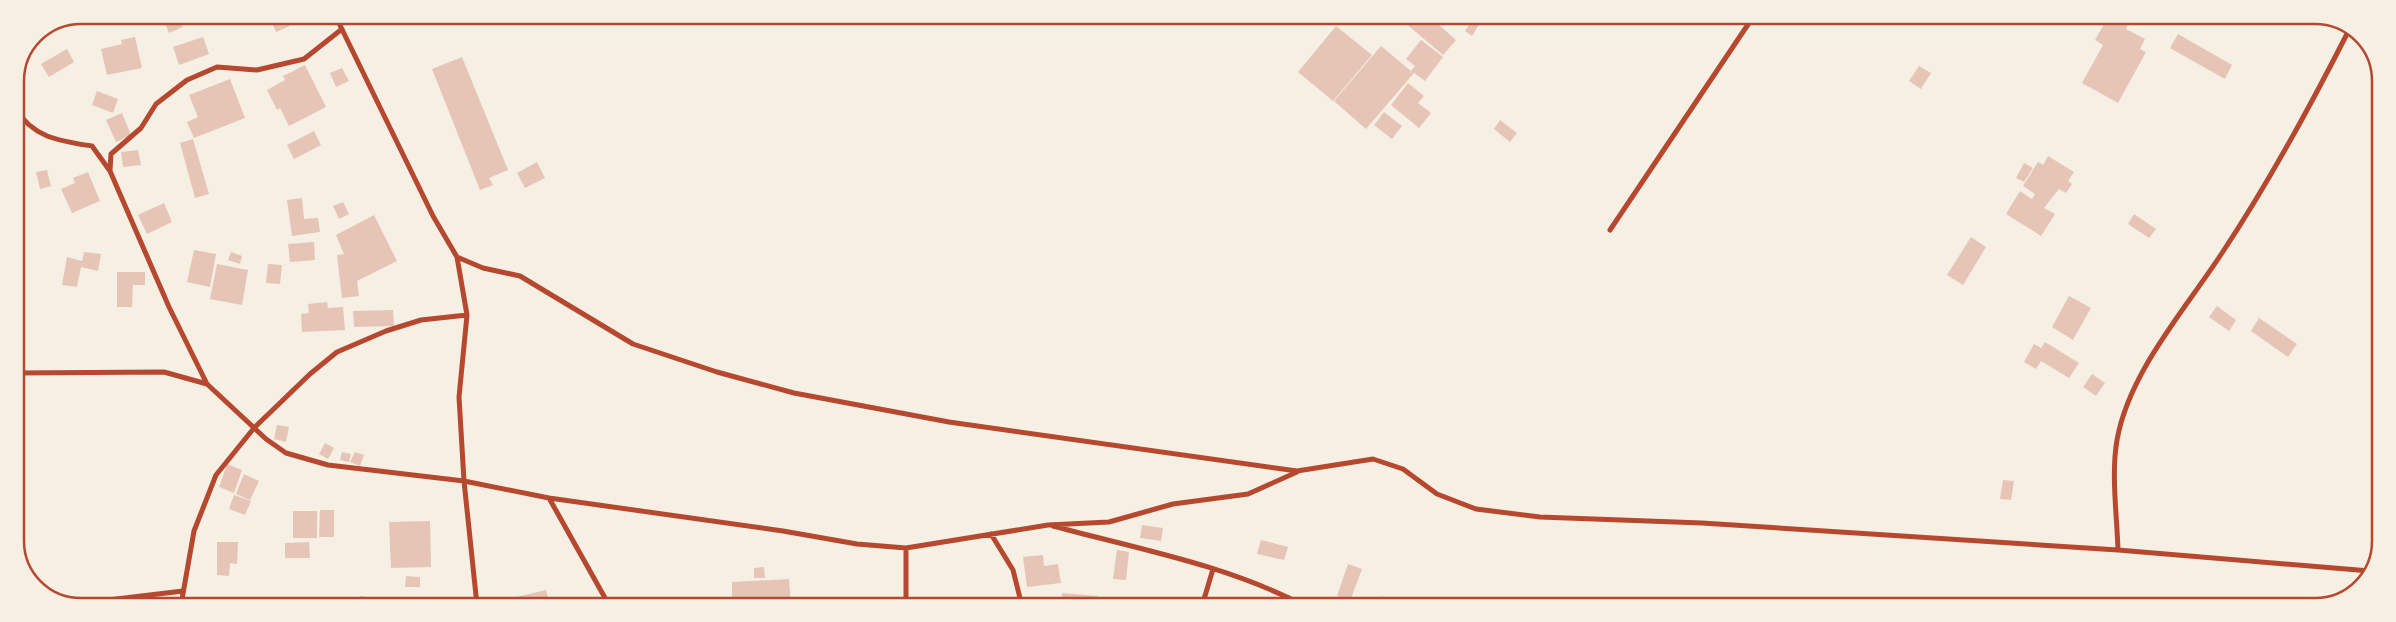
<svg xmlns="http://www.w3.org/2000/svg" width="2396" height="622" viewBox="0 0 2396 622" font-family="Lato,sans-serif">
<rect width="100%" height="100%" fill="#f6efe4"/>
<path fill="#e6c5b7" d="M170,15h8l5,12 -14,6 -6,-15z
M277,15h8l5,11 -14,6 -6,-14z
M287,15h12l3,6 -10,4z
M1397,16h32l27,24 -13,15z
M1475,16l8,2 -11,18 -7,-5z
M2108,17h8l12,7 -2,5 19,10 -5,10 6,3 -28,51 -36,-20 21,-38 -8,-5z
M1336,26l36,29 -39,46 -35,-29z
M2178,34l54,31 -7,14 -55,-31z
M135,37l7,31 -35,7 -6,-26 21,-5 -1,-4z
M203,37l6,17 -30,11 -6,-18z
M1421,40l22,17 -18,24 -11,-8 -48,56 -32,-28 47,-55 30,25 4,-5 -9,-7z
M67,49l7,13 -25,15 -8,-13z
M462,57l46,113 -19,8 4,7 -13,5 -48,-121z
M305,65l21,42 -37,19 -9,-18 -3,2 -10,-20 18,-10 -2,-4z
M1919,66l12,7 -10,16 -12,-8z
M342,68l7,13 -13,6 -6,-14z
M230,79l15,39 -51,20 -7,-16 11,-5 -9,-22z
M1408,83l16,13 -6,7 13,10 -12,15 -28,-23z
M97,91l21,8 -5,14 -21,-8z
M1384,112l18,14 -10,13 -18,-14z
M122,113l9,22 -15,7 -10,-22z
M1500,120l17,13 -7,9 -16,-13z
M314,131l7,14 -27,14 -7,-14z
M193,139l16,55 -14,4 -15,-55z
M138,150l3,15 -18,2 -2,-15z
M2048,156l26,16 -6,9 4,3 -6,9 -7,-4 -15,19 11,6 -14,22 -35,-22 14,-23 12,8 3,-5 -12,-8 15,-24 5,3z
M537,162l8,16 -20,10 -8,-15z
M2024,163l9,5 -9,14 -8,-4z
M47,170l4,16 -11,3 -4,-17z
M88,172l12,29 -28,12 -11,-24 14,-6 -2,-5z
M302,198l2,21 14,-1 2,14 -28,4 -5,-36z
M343,202l6,12 -10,5 -6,-13z
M164,203l8,19 -25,12 -9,-19z
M2134,214l22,15 -7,9 -21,-14z
M374,215l23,46 -40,20 2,15 -17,2 -5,-43 7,-1 -8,-19z
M1971,237l15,10 -23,38 -16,-10z
M314,242l1,18 -25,2 -2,-18z
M194,250l22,4 -6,33 -23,-5z
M84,252l17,2 -3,17 -17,-4 -4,20 -15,-2 5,-28 15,4z
M231,252l11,4 -2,8 -12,-4z
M217,264l31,6 -6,35 -32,-6z
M268,264l14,1 -2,19 -14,-1z
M117,272h28v13h-12l-1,22h-15z
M2069,296l22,12 -18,32 -21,-13z
M327,302l1,6 15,-1 2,23 -43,2 -1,-18 8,-1 -1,-9z
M2217,306l19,14 -7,11 -20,-14z
M393,310l1,16 -40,1 -1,-16z
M2259,318l38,26 -9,13 -37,-26z
M2045,342l34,21 -10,15 -28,-17 -5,8 -12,-7 10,-18 7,4z
M2092,374l13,9 -9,13 -13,-9z
M277,425l12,2 -3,15 -12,-3z
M325,443l9,5 -6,11 -9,-5z
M342,452l9,2 -2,8 -9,-2z
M355,452l9,3 -4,11 -10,-4z
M227,464l15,6 -8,23 -15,-6z
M244,474l15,7 -9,19 -14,-6z
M2003,480l11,1 -3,19 -11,-1z
M234,495l17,6 -6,14 -16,-6z
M320,510h14v27h-15z
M293,511h24v27h-24z
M430,521l1,46 -40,1 -2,-46z
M1142,525l21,3 -2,13 -21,-3z
M1261,540l27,7 -4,13 -27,-6z
M217,542h21l-1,22 -7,-1 -1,13 -12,-1z
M309,542l1,16h-25v-15z
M1117,550l12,2 -3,28 -13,-1z
M1043,555l1,11 14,-2 3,19 -34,4 -4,-30z
M1348,564l14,5 -12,32 -13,-5z
M764,567l1,11h-11v-10z
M406,576l14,1v10h-15z
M789,579l2,27 -62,-1v-7l3,-1v-15z
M546,590l4,15h-36l-2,-7z
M1062,593l36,3 -1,10h-36z
M360,596l22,3 -1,6h-22z
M1381,596l24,10h-28z
M714,601l1,4h-18z"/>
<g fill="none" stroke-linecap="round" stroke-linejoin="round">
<path stroke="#b5482f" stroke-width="5" d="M335,15l98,201 24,41 26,11 37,8 113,68 84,28 77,21 155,29 348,49 76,-12 30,10 34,25 39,15 64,8 162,6 416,27 252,21
M15,108c18,30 45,33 77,38l18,25 59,136 38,77
M110,170l1,-16 30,-26 15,-24 31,-24 30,-13 40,3 47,-11 38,-30
M1610,230l143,-213
M457,257l10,58 -8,82 5,84 13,124
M15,373l149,-1 43,12 59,55 20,14 42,12 136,16 85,17 234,33 74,13 49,4 142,-23 61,-3 64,-18 75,-10 49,-22
M549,498l60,107
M1053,526c85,23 174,39 252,80
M991,534l22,36 9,36
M906,548v58
M2118,550c-1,-34 -7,-76 -1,-110 12,-68 68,-130 105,-187 48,-72 89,-148 128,-225
M66,605l117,-14
M181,605l13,-74 22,-56 38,-47 56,-54 27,-22 49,-21 35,-11 46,-5
M1202,606l11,-37"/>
</g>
<path d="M0 0H2396V622H0ZM81 24H2315A57 57 0 0 1 2372 81V541A57 57 0 0 1 2315 598H81A57 57 0 0 1 24 541V81A57 57 0 0 1 81 24Z" fill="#f6efe4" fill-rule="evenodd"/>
<path fill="none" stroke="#b5482f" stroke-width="2.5" d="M81 24H2315A57 57 0 0 1 2372 81V541A57 57 0 0 1 2315 598H81A57 57 0 0 1 24 541V81A57 57 0 0 1 81 24Z"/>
</svg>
